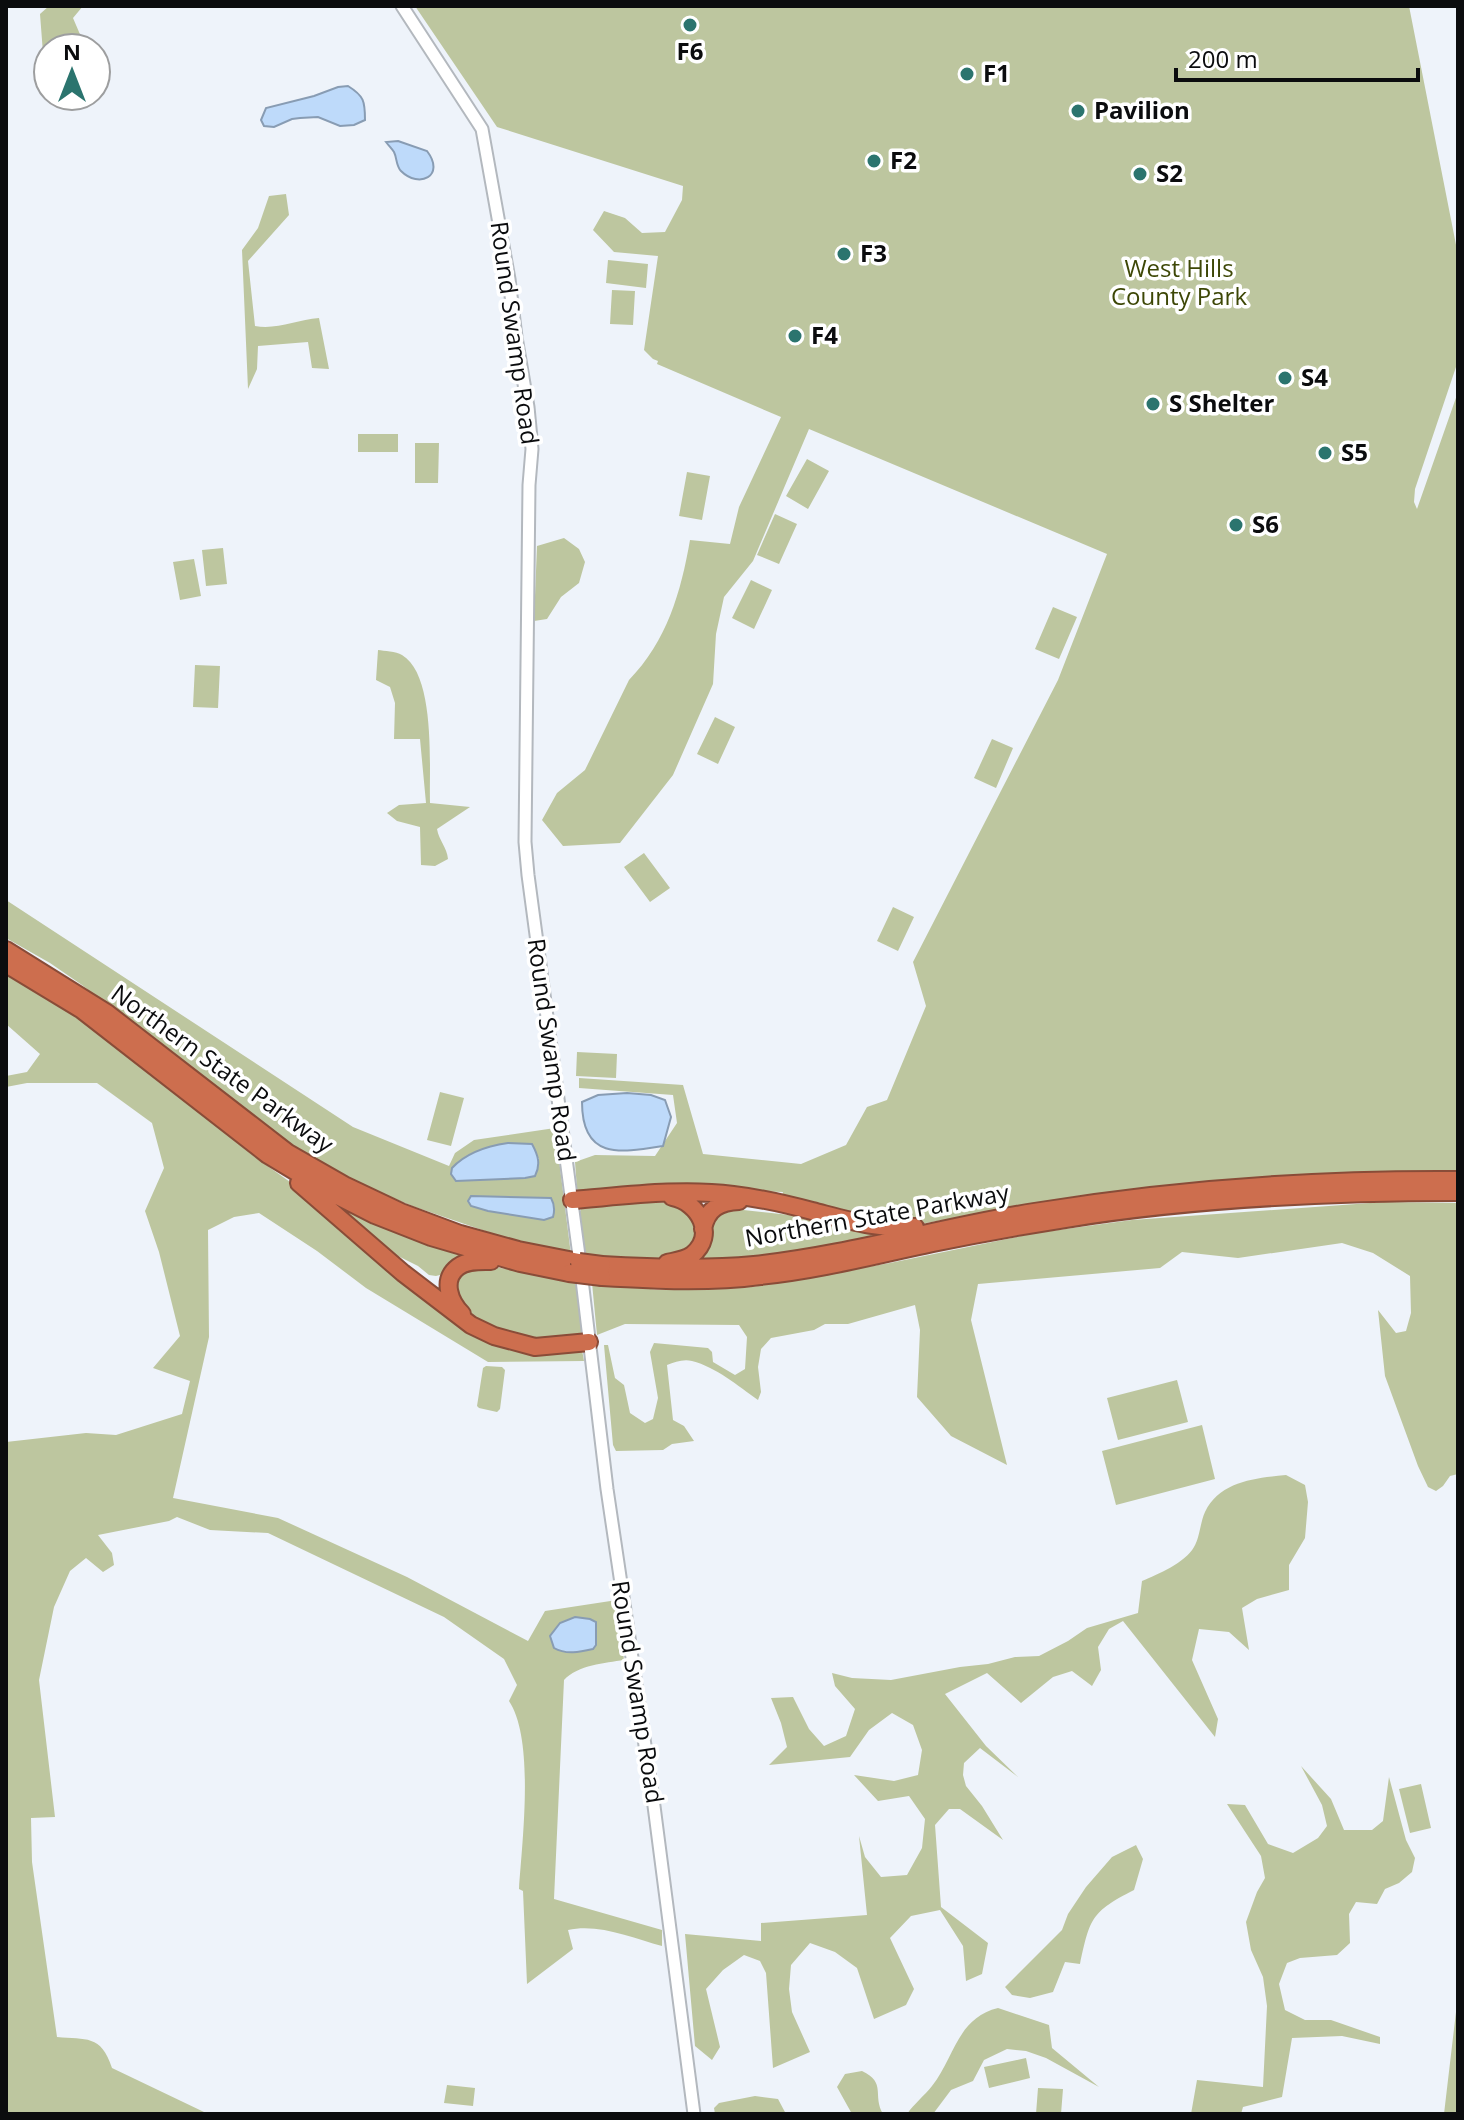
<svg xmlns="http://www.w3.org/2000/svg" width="1464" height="2120" viewBox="0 0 1464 2120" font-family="'Open Sans',sans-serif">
<rect width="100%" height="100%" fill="#eef3fa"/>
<path fill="#bdc69f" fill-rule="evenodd" d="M49,6h34l-10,12 12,28 -37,2v7l-5,-2 -3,-39z
M415,6h994l49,249v106l-43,128 -1,13 3,7 41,-117v784l-262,10 -119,10 -162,29h-29l-105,-24 2,-9 -131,-4 -72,4 -3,-3 -2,-27 20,-7 60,1 22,-33 -4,-28 -94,-7v-10l104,7 20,69 98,10 45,-19 21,-38 20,-7 39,-94 -13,-44 145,-282 49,-126 -298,-125 -56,132 -29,36 -8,37 -3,50 -40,91 -53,68 -57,3 -21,-26 15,-27 28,-23 44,-90c38,-39 52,-88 61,-140l40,4 9,-37 42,-90 -124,-53 1,-3 -5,-2 -9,-9 14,-94 -44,-4 -21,-22 11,-19 21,7 17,15 23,-1 17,-32 1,-14 -186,-59z
M286,194l3,21 -41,46 7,65c21,4 42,-6 64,-8l10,51 -17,-1 -4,-26 -50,4 -1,23 -9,20 -6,-139 16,-22 11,-32z
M608,260l40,4 -2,24 -40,-5z
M612,290l23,1 -2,34 -23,-1z
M358,434h40v18h-40z
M415,443h24l-1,40h-23z
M807,459l22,12 -21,38 -22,-13z
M687,472l23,4 -8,44 -23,-4z
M775,514l22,10 -18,40 -22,-9z
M564,538l15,11 6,13 -6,21 -18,14 -14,22 -13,2 3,-75z
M223,548l4,36 -21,2 -4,-36z
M194,559l7,37 -21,4 -7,-38z
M751,580l21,10 -18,39 -22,-11z
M1053,607l24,10 -18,42 -24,-10z
M378,650c6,1 18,1 24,5 34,20 27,112 28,148l40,4 -33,22c2,12 10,18 11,30l-13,7 -14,-1 -1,-38 -23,-6 -10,-8 12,-8 27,-2 -6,-64h-26l1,-36 -5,-16 -14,-7z
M195,665l25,1 -2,42 -25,-1z
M715,717l20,10 -17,37 -21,-10z
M992,739l21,9 -17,40 -22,-10z
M644,853l26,35 -20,14 -26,-35z
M6,900l347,227 96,39 6,-13 19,-13 81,-12 16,127 -30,-5 -126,-43 -49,-20 -64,-34 -42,-27 -178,-141 -32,-22 -44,-25zM539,1158l-4,18 -10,2 -69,3z
M893,907l21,10 -16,34 -21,-10z
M6,971l78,48 171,138 35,25 140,118 32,23 120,27 2,11 -96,1 -122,-74 -49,-37 -58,-38 -25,4 -26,13 1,107 -36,161 105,20 129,59 121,64 17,-30 72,-11 7,60c-19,3 -46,5 -60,20l-10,219 108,31v16c-29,-8 -64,-23 -94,-16l5,19 -46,35 -4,-93 -4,-2c3,-47 16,-149 -10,-188l8,-16 -13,-26 -60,-42 -176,-84 -58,-3 -33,-13 -8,4 -71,14 14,18 2,12 -11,7 -17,-14 -16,13 -16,36 -15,73 16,137 -24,1 1,44 25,175c29,3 44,-3 55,31l92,44 -3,2h-195v-672l80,-9 30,2 66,-21 8,-33 -37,-13 27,-32 -21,-84 -14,-41 19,-43 -12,-45 -55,-40h-70l-21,4v-11l21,-4 13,-18 -34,-30z
M577,1052l40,2 -1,24 -40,-2z
M440,1092l24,6 -13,48 -24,-6z
M327,1198l146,58 -29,18 -8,2 -7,-1 -11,-9 -44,-22z
M678,1202l23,21 -8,26 -24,9 -51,3 -33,-5 -6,-42 2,-5 6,-4z
M1384,1202l74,1v271l-8,2 -7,10 -7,5 -8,-4 -10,-21 -33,-90 -7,-66 18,23 10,-2 5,-18 -1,-37 -37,-23 -31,-10 -104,15 -56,-6 -22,16 -182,16 -7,36 36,145 -56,-29 -34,-39 3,-67 -5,-25 -67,19h-23l-11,6 -43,8 -10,11 -3,18 3,25 -3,8c-20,-14 -42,-33 -66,-39 -9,-2 -17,1 -25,4l6,55 11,6 10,15 -22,3 -9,6 -47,1 -3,-6 -9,-100h4l7,33 9,7 6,28 15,10 8,-4 5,-21 -8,-46 4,-9 54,5 4,4 1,10 22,13 10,-6 2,-32 -8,-12 -114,-1 -28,11 -5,-52 68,7 92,-3 138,-24 146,-30 96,-13z
M725,1208l74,8 12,-2 74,17v4l-114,23 -81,5 18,-39z
M475,1264l102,16 5,48 -1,5 -5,4 -52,2 -21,-6 -43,-23 -6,-30z
M486,1366l16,1 3,3 -5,39 -3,3 -18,-4 -2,-2 6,-38z
M1177,1380l11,42 -70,18 -11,-42z
M1202,1425l13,54 -99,26 -14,-54z
M1286,1475l19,10 3,17 -3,36 -16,27v25l-32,9 -15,9 7,42 -20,-18 -30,-3 -7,31 26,59 -3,18 -92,-116 -14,8 -11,18 3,23 -9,16 -20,-15 -19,6 -32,26 -34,-30 -42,21 41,52 32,31 -38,-29 -16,15 -1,12 3,11 16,20 21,34 -43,-31h-11l-14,16 6,82 47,36 -6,31 -16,7 -3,-35 -23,-36 -29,6 -21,22 24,51 -8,16 -32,14 -17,-51 -22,-16 -25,-9 -19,22 -2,24 3,23 18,40 -37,16 -7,-95 -6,-12 -16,-6 -21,15 -17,19 14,58 -8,13 -17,-14 -10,-112 76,7v-18l106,-8 -8,-79 6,21 16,20 26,-2 15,-27 3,-29 -16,-23 -31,5 -24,-26 40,6 24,-6 4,-25 -9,-25 -21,-12 -23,17 -19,27 -81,8 18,-18 -6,-24 -10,-25 22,-1 16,32 15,17 22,-10 9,-27 -20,-23 -3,-13 20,5 39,2 69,-13 28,-3 27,-7 24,-1 29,-15 19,-13 51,-15 4,-32c16,-7 43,-18 52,-34 6,-10 6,-24 11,-35 15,-31 50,-34 81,-37z
M1301,1766l30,33 13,31h28l11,-9 6,-44 17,63 9,18 -3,14 -13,11 -14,6 -8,15 -21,-2 -7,12 1,29 -13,12 -37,3 -13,5 -8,21 6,26 20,10h26l49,17v7l-38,-8 -50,2 -10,59 -39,10 -2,7h-50l6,-34 66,7 4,-81 -4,-29 -12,-27 -5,-28 11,-30 8,-14 -4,-22 -34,-52 18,1 23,39 25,9 25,-15 9,-12 -5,-21z
M1421,1784l10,44 -21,5 -11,-44z
M1136,1845l7,14 -9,31c-43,22 -44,28 -54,74l-15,-2 -12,30 -23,6 -18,-3 -7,-8 57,-57 6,-16 18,-27 26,-30z
M1458,1995v119h-14z
M998,2008l51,17 3,23 47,39 -53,-29 -20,-7 -19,-2 -23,11 -11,21 -22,9 -18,24h-26c7,-10 17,-18 25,-28 23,-29 25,-68 66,-78z
M1026,2058l4,20 -41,10 -5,-21z
M862,2071c25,12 10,24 21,43h-31l-15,-27 8,-13z
M447,2085l28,3 -2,18 -29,-3z
M1038,2088l25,1 -2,25h-25z
M755,2096l23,3 8,15h-71l-1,-6 5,-5z"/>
<path fill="#bedafa" stroke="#889cb3" stroke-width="2" d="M348,86c16,10 17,15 17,34l-11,5 -14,1 -22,-9 -18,1 -8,1 -18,8 -10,-1 -3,-6 5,-12 48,-12 24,-9z
M398,141l29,10c19,25 -8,38 -26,20 -5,-5 -4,-13 -7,-19 -2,-3 -5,-6 -8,-10z
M627,1093l24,2 14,5 6,17 -8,29c-43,7 -81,14 -81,-44l16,-7z
M508,1143l24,1c6,11 9,20 3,32l-10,2 -69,3 -5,-7 1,-6c15,-16 35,-22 56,-25z
M471,1196l80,2c4,7 4,12 2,19l-9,3 -56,-9 -17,-5 -3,-5z
M575,1617l15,2 6,3v23l-3,4c-13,3 -27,6 -39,-1l-4,-12 10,-13z"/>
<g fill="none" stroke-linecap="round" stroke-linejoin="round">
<g stroke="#b3b8be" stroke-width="15">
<path id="minor" d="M402,6l80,123 27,150 7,58 12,70 4,42 -3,36 -4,357 3,33 52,388 27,226 47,317 40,308"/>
</g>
<g stroke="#894c38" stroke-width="20">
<path id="highway" d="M6,950l101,63 181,140 56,32 57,27 59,22 58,16 61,12
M6,964l76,46 186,145 58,35 49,25 56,22 89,26 49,10
M299,1183l104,90 68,52 23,11 41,11 54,-5
M572,1200c51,-4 109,-12 161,-5 26,3 53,9 79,16 35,9 66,19 103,16
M703,1229c4,-21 17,-27 36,-28
M667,1263c9,-2 18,-3 25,-8 25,-20 7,-53 -20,-58
M602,1265c50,3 101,5 152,0 94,-10 187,-38 280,-53 140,-23 282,-33 424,-32
M602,1277c53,3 106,6 158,-1 59,-6 116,-21 173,-33 44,-9 88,-17 132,-24 129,-21 262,-27 393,-27
M462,1314c-12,-12 -21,-34 -4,-47 9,-7 22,-6 33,-6"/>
</g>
<use href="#minor" stroke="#fff" stroke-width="11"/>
<use href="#highway" stroke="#cd6e4e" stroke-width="16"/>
<g stroke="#894c38" stroke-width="20" stroke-linecap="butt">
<path id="highway-bridge" d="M579,1262l23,3
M569,1273l33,4"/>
</g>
<use href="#highway-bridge" stroke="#cd6e4e" stroke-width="16"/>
</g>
<g fill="#2b746e" stroke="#fff" stroke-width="3">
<circle cx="690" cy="25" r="8"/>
<circle cx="967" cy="74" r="8"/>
<circle cx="1078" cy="111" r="8"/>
<circle cx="874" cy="161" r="8"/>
<circle cx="1140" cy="174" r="8"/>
<circle cx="844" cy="254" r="8"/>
<circle cx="795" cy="336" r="8"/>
<circle cx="1285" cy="378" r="8"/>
<circle cx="1153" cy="404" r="8"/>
<circle cx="1325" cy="453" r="8"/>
<circle cx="1236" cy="525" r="8"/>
</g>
<g text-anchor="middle" stroke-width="7" stroke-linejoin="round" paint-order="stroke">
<g font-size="24" font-weight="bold" fill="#0b0c0e" stroke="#fff" text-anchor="start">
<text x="690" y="60" text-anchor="middle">F6</text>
<text x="983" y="82">F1</text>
<text x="1094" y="119">Pavilion</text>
<text x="890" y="169">F2</text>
<text x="1156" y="182">S2</text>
<text x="860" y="262">F3</text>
<text x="811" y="344">F4</text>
<text x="1301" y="386">S4</text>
<text x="1169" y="412">S Shelter</text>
<text x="1341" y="461">S5</text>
<text x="1252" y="533">S6</text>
</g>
<g font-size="24" fill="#3d4706" stroke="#fff">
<text x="1179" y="277">West Hills<tspan x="1179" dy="28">County Park</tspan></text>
</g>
<g font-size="24" fill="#0b0c0e" stroke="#fff">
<text transform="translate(514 333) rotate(82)" y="8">Round Swamp Road</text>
<text transform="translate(551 1050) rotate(82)" y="8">Round Swamp Road</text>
<text transform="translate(222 1069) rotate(36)" y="8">Northern State Parkway</text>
<text transform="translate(877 1216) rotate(-10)" y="8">Northern State Parkway</text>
<text transform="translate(637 1692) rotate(81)" y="8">Round Swamp Road</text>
</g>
</g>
<rect width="1464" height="2120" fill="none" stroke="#0b0c0e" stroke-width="16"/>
<g transform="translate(72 72)"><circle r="38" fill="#ffffff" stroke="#9d9e9f" stroke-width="2"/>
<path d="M0-6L14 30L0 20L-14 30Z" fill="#2b746e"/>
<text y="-12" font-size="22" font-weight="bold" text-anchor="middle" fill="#0b0c0e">N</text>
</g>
<path d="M1176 68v12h242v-12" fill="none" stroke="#0b0c0e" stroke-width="4"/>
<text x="1188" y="68" font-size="24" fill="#0b0c0e" stroke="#ffffff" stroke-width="6" paint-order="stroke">200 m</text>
</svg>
